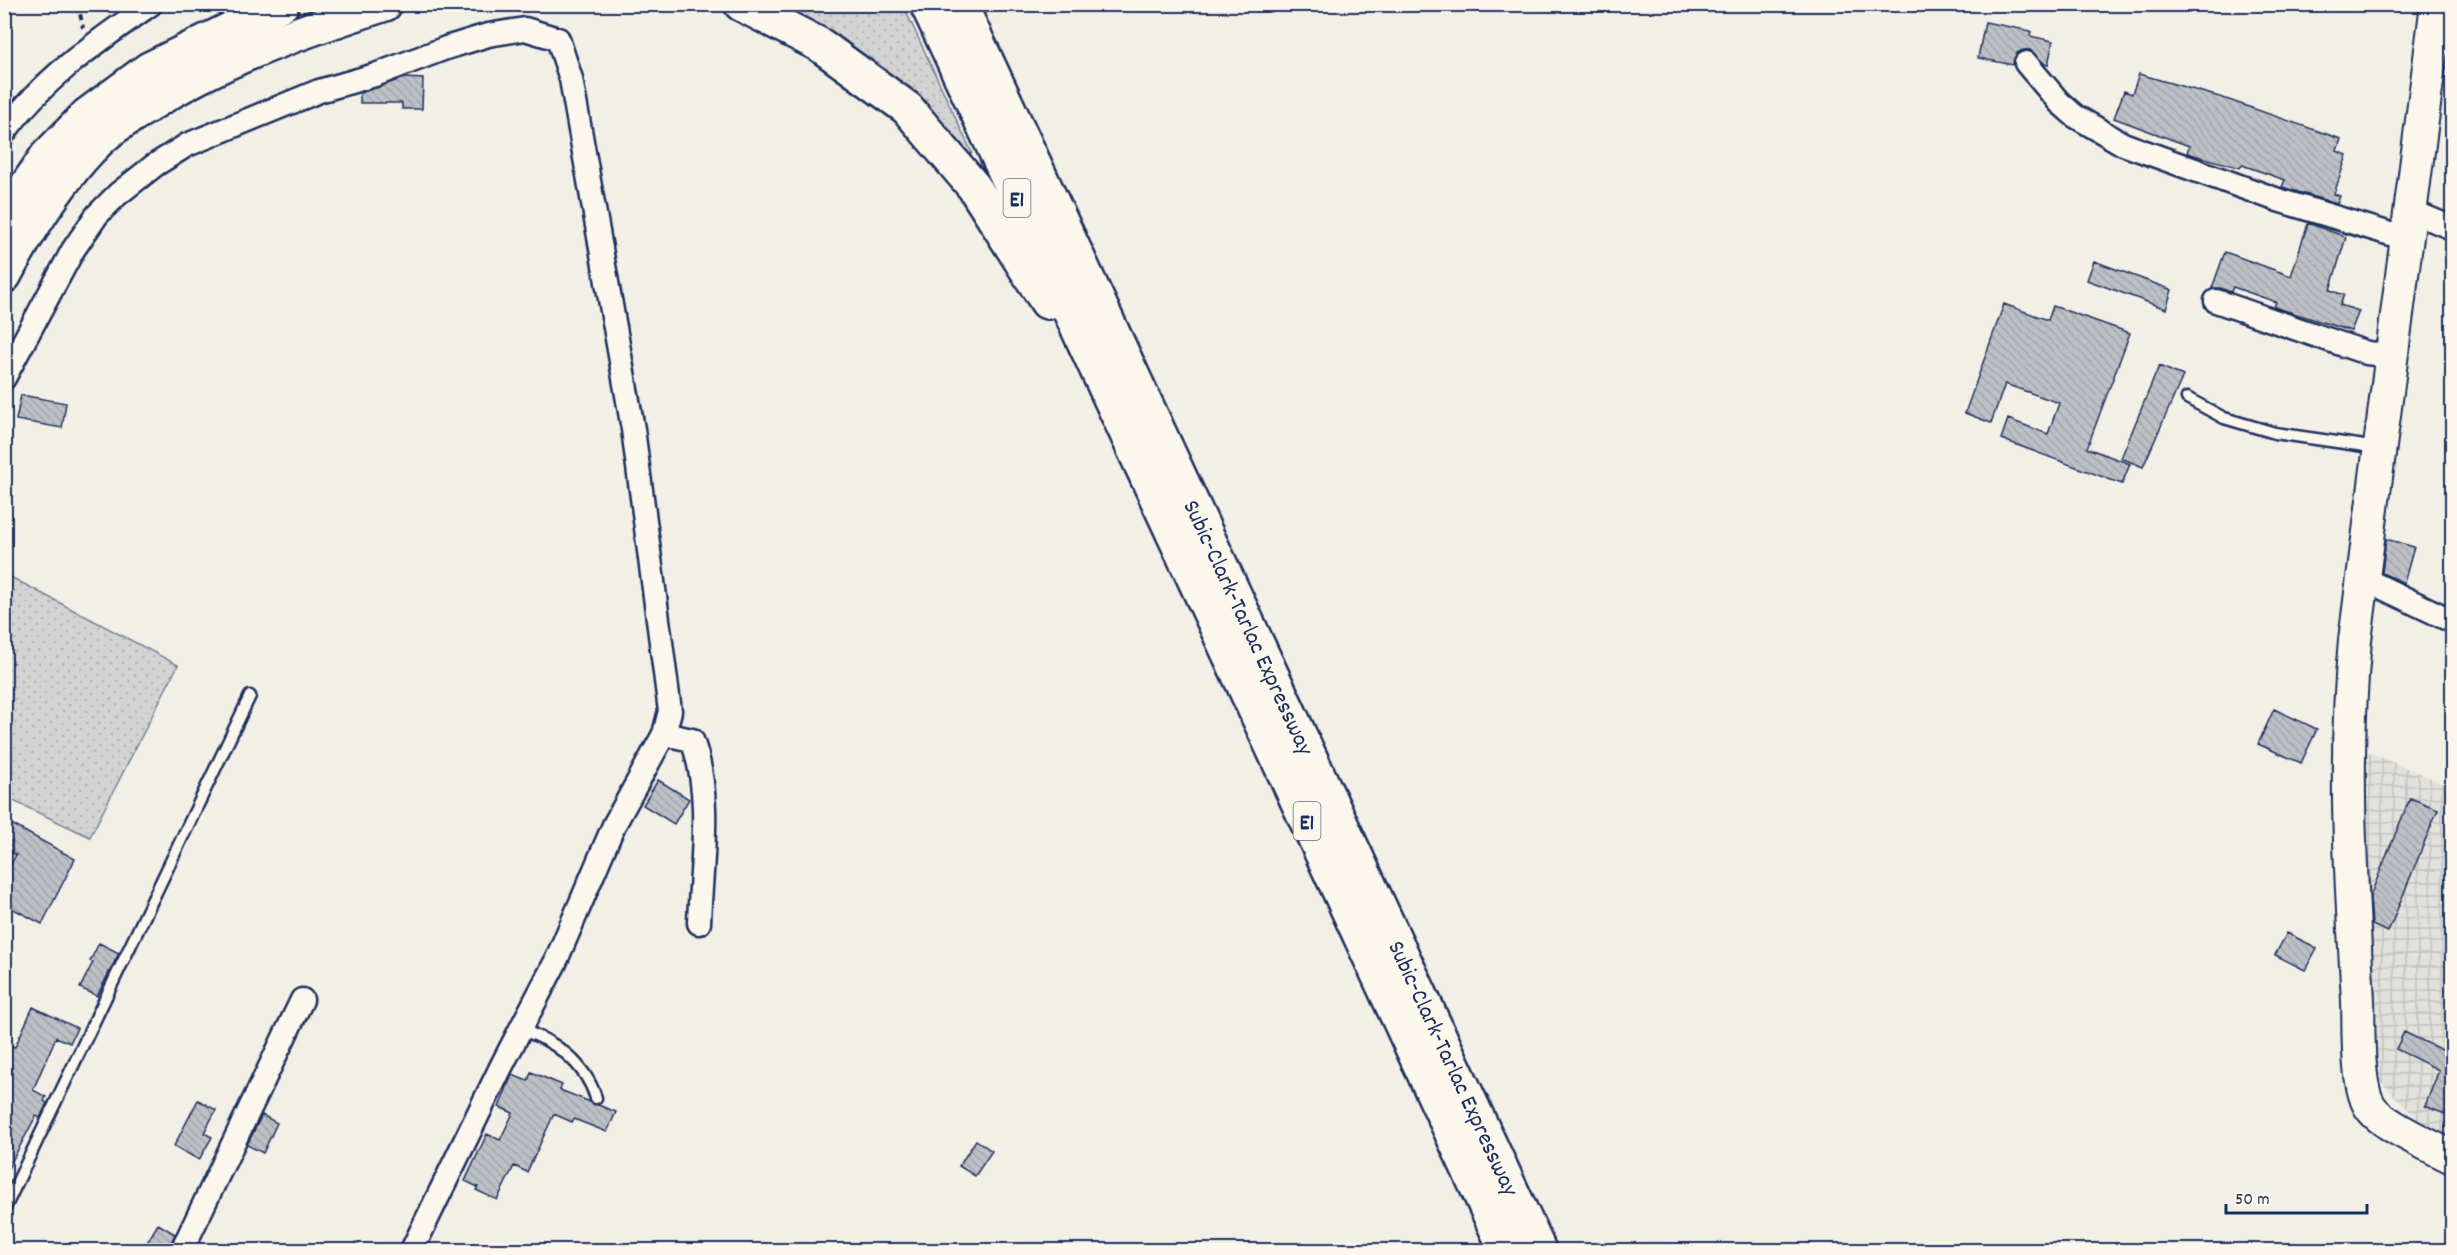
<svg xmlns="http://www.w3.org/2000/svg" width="2457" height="1255" viewBox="0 0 2457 1255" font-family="Dekko,sans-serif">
<defs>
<pattern id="industrial-grid" width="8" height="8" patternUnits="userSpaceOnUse" patternTransform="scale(1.5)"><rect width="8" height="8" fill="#e2e1dc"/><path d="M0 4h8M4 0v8" fill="none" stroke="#c1c1bf"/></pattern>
<pattern id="grass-dots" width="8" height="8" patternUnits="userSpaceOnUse" patternTransform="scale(1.5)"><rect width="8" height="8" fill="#d2d3d2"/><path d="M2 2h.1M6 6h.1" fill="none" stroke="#b4b5b7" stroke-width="1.8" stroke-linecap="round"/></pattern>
<pattern id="building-back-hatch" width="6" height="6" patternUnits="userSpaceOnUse" patternTransform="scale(1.5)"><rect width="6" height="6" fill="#bdc0c4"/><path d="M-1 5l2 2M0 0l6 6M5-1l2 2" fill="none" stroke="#a2a5ab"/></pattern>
</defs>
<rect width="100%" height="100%" fill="#f2efe6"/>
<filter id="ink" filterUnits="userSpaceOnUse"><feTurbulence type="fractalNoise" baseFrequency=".0167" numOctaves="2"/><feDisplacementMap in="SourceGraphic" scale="12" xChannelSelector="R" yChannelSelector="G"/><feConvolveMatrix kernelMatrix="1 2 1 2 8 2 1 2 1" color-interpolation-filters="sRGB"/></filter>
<g filter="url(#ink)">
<path fill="url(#industrial-grid)" d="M2329,736l123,51v351l-35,-19 -43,-44z"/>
<path fill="url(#grass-dots)" stroke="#768198" stroke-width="1.5" d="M771,5h132l69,148 -5,3z
M5,574l173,91 -88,172 -85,-40z"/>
<path fill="url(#building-back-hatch)" stroke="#1b2f5e" stroke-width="1.5" d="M1985,22l46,9 -1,5 23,5 -5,24 -3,-1 -15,-14h-7l-6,3 -4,12 -35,-7z
M2139,74l84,24 118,41 -4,12 10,4 -13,39 6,2 -3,8 -55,-17 3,-7 -43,-15 -2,3 -53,-15 2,-7 -75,-28 10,-27 8,3z
M404,78l19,1 -1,30h-20v-6h-42v-10z
M2308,223l38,14 -16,53 14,5 -4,10 19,6 -8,20 -77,-24 2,-5 -43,-15 -2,5 -11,-4h-8l13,-36 66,24z
M2094,261l78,29 -6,19 -79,-29z
M2004,304l44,16 5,-14 77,27 -43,115 43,16 -8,20 -121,-45 7,-20 40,15 11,-31 -54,-19 -14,39 -26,-10z
M2159,366l24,10 -40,91 -22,-9z
M21,395l45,8 -4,25 -46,-8z
M2386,539l28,8 -10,36 -22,-10z
M2274,709l43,20 -16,34 -43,-19z
M658,780l31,19 -15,25 -31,-19z
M2410,798l28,11 -50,123 -16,-7 -2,-29z
M4,820l71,39 -33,65 -38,-20v-28l12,-21 -8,-4 4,-9 -8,-4z
M2287,933l30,15 -12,22 -30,-15z
M99,943l20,10 -22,43 -17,-8 13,-26 -3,-1z
M33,1007l44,21 -7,15 -14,-6 -23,53 13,7 -2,4 3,2 -7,15 -4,-2 -32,60v-133l11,4z
M2404,1032l42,20 6,-14v79l-27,-11 14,-36 -43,-21z
M531,1072l31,13 -2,5 56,22 -9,20 -33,-13 -2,3 -18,-8 -27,58 -13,-6 -17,34 -21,-10 2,-3 -13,-6 22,-47 13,6 13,-27 -14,-6 13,-32 16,6z
M198,1100l18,10 -12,23 8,4 -13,23 -25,-14z
M262,1115l15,8 -14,30 -16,-8z
M976,1140l16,11 -17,25 -16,-10z
M158,1224l17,10 -8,17h-25z"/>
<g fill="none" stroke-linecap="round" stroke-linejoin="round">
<g stroke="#1b2f5e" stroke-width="15">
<path id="lane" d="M2187,398l37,20 51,15 103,15
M520,1030c34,9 65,33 76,68
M4,1210l246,-514"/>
</g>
<g stroke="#1b2f5e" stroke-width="27">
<path id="street" d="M2026,63l33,39 16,14 48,28 155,56 129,39
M4,133c38,-54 94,-92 147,-129
M2411,211l41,17
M2216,301l151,52 9,1 18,-4
M4,378l69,-128 24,-35 21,-21 37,-29 32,-20 132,-54 56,-16 71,-27 42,-13 37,-6 33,10 13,40 62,350 37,282 -6,23
M2362,578l90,43
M182,1250l120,-250
M412,1250l91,-187 52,-100 59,-138 50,-91 28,6c21,56 9,124 7,183"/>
</g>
<g stroke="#1b2f5e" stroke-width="36">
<path id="secondary" d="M2437,4l-82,636c-12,120 -4,240 3,360 1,27 -2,87 13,108 13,18 60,38 81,49"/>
</g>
<g stroke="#1b2f5e" stroke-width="38">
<g id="highway">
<path d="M741,4l79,41 87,63 67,79 73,115"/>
<path d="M927,4l579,1246"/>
<path id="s1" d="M960,4l579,1246"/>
<path d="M4,219l43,-63 40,-41 62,-46 133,-65"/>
<path d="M4,276c25,-47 67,-115 108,-147 11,-8 23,-15 34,-22 74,-48 156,-76 239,-103"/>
</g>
</g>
<path stroke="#1b2f5e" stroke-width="4" stroke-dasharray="6 4.5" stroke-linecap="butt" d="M78,4l5,24
M1098,1250l1,-1"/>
<use href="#lane" stroke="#fbf7ec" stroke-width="10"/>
<use href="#street" stroke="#fbf7ec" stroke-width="22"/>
<use href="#secondary" stroke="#fbf7ec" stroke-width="32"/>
<use href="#highway" stroke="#fbf7ec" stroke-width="33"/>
</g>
</g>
<g text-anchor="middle" stroke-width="4.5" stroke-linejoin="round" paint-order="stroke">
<g fill="#fbf7ec" stroke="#5e6b89" stroke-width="1.5">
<rect x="1003.5" y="179" width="27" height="38" rx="4.5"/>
<rect x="1293.5" y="802" width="27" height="38" rx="4.5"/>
</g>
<g font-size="22" font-weight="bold" fill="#1b2f5e">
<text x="1017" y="206">E1</text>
<text x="1307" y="829">E1</text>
</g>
<g font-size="24" fill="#1b2f5e" stroke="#fbf7ec">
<text dy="8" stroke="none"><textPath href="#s1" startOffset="687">Subic-Clark-Tarlac Expressway</textPath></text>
<text dy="8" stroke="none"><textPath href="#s1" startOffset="1173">Subic-Clark-Tarlac Expressway</textPath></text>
</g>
</g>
<rect width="2457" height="1255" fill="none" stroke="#fbf7ec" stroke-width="24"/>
<rect x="12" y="12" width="2433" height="1231" fill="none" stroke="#1b2f5e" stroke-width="2" filter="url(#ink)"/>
<path d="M2226 1204v9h141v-9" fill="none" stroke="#1b2f5e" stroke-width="3"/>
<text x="2235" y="1204" font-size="18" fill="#1b2f5e" stroke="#fbf7ec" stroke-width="4.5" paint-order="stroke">50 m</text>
</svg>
